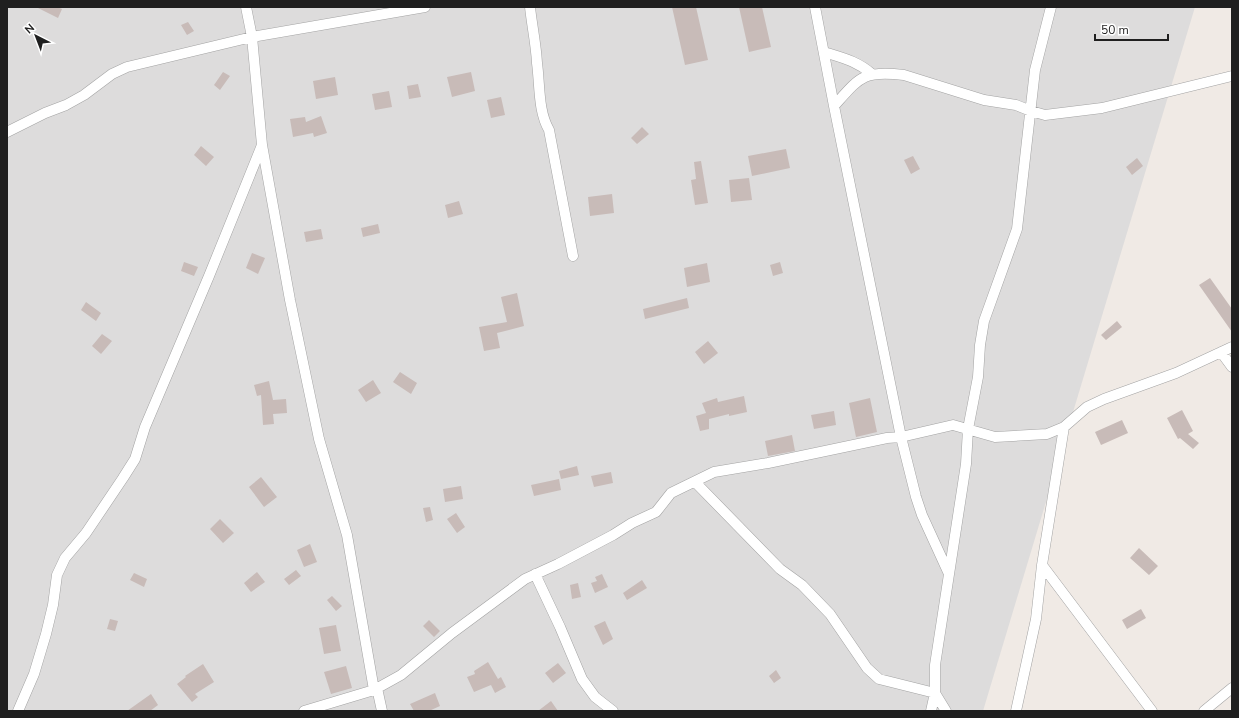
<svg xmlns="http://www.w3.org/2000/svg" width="1239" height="718" viewBox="0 0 1239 718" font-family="'Nunito Sans',sans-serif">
<rect width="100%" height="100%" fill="#f0eae5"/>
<path fill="#dddcdc" d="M7,7h1188l-212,704h-976z"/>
<path fill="#c8bbb8" d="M36,7h21l5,2 -4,9z
M672,7h24l12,53 -23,5z
M739,7h23l9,40 -22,5z
M188,22l6,9 -7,4 -6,-10z
M223,72l7,4 -10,14 -6,-5z
M471,72l4,19 -23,6 -5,-20z
M335,77l3,18 -22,4 -3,-18z
M418,84l3,13 -12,2 -2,-13z
M389,91l3,16 -17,3 -3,-16z
M501,97l4,18 -14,3 -4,-18z
M321,116l6,17 -13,4 -1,-4 -20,4 -3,-18 15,-2 1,5z
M642,127l7,7 -12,10 -6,-6z
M201,146l13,11 -8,9 -12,-11z
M786,149l4,19 -38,8 -4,-20z
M913,156l7,13 -9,5 -7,-14z
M1137,158l6,8 -11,9 -6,-8z
M701,161l7,42 -13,2 -4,-25 5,-1 -2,-17z
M749,178l3,22 -21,2 -2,-22z
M612,194l2,19 -24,3 -2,-19z
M459,201l4,13 -15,4 -3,-13z
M378,224l2,9 -17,4 -2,-9z
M321,229l2,10 -17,3 -2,-10z
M252,253l13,5 -7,16 -12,-6z
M184,262l14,5 -4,9 -13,-5z
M780,262l3,11 -10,3 -3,-11z
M707,263l3,19 -23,5 -3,-19z
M1210,278l22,31v23l-33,-47z
M517,293l7,33 -27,7 3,15 -16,3 -5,-24 28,-5 -6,-25z
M687,298l2,10 -44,11 -2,-10z
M86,302l15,11 -5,8 -15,-11z
M1117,321l5,6 -16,13 -5,-5z
M102,334l10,7 -11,13 -9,-8z
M708,341l10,12 -14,11 -9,-12z
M400,372l17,11 -6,11 -18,-12z
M373,380l8,13 -15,9 -8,-12z
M269,381l4,19 13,-1 1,14 -14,1 1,10 -11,1 -2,-30 -4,1 -3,-11z
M744,396l3,16 -18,4v-2l-20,5v10l-9,2 -4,-15 10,-3 -4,-10 15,-5 1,4z
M870,398l7,34 -21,5 -7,-34z
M1182,410l11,21 -5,3 11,9 -6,6 -13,-11 -2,1 -11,-21z
M834,411l2,14 -22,4 -3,-14z
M1122,420l6,13 -27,12 -6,-13z
M792,435l3,16 -27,5 -3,-15z
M577,466l2,9 -18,4 -2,-8z
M611,472l2,11 -19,4 -3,-11z
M261,477l16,20 -13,10 -15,-20z
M559,479l2,11 -27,6 -3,-11z
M461,486l2,13 -18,3 -2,-13z
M430,507l3,13 -7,2 -3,-14z
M456,513l9,14 -8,6 -10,-14z
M220,519l14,14 -11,10 -13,-14z
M310,544l7,18 -13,5 -7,-17z
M1139,548l19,18 -9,9 -19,-17z
M296,570l5,6 -12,9 -5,-6z
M257,572l8,10 -14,10 -7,-9z
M134,573l13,6 -3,8 -14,-7z
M602,574l6,13 -13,6 -4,-10 6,-2 -2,-4z
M642,580l5,8 -20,12 -4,-7z
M578,583l3,14 -9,2 -2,-14z
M332,596l10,10 -6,5 -9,-11z
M1141,609l5,9 -19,11 -5,-9z
M110,619l8,2 -3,10 -8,-2z
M429,620l11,11 -6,6 -11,-11z
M605,621l8,18 -10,6 -9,-19z
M336,625l5,26 -17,3 -5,-26z
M488,662l10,17 3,-2 5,10 -11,6 -4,-8 -17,7 -7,-15 8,-3 -1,-3z
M558,663l8,10 -13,10 -8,-10z
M203,664l11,18 -19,12 3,3 -6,5 -15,-18 9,-7 -1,-1z
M346,666l6,22 -21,6 -7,-22z
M776,670l5,8 -7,5 -5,-7z
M435,693l5,13 -11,5h-15l-4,-7z
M151,694l7,11 -8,6h-23z
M551,701l7,10h-20z"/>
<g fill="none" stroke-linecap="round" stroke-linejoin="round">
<g stroke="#a3a3a3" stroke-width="11">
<path id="minor" d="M246,7l6,30 10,108 28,155 29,139 28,96 27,155 27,-15 51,-42 73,-54 33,-15 55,-29 19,-12 24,-11 15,-19 43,-21 54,-9 119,-25 14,-1 52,-12 42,12 52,-3 17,-7 23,-20 17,-8 72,-26 56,-26
M530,7c2,19 6,37 7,56 3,22 1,48 12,67l24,126
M815,7l19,99 67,331 15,60 6,18 27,59
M824,52c19,6 33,9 48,22
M834,106c26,-29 29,-36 70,-31l80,25 32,5 15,6 14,4 57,-7 130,-32
M7,132l38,-19 21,-8 18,-10 28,-21 15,-7 125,-30 173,-30
M1221,352l11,15
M1064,427l-22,138 110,146
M695,482l85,87 22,16 28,29 37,54 12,11 56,14 11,18
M535,574l25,53 22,52 13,18 18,14
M377,688l5,23
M18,711l16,-37 12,-40 7,-29 4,-30 8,-17 21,-25 37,-55 12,-19 10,-32 64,-151 53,-131
M304,711l70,-21
M931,711l4,-18v-28l31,-201 2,-35 10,-52 2,-32 4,-24 33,-92 18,-159 16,-63
M1016,711l20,-92 6,-54
M1204,711l28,-23"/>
</g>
<use href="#minor" stroke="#fff" stroke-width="10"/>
</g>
<rect width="1239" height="718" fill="none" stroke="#1f1f1f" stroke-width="16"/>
<g transform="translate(36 36) rotate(318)" stroke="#ffffff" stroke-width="3" paint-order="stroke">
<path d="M0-3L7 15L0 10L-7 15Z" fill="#1f1f1f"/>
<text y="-6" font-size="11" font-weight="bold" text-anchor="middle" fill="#1f1f1f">N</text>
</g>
<path d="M1095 34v6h73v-6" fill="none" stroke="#1f1f1f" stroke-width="2"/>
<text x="1101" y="34" font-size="12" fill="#1f1f1f" stroke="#ffffff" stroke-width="3" paint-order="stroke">50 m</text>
</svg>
